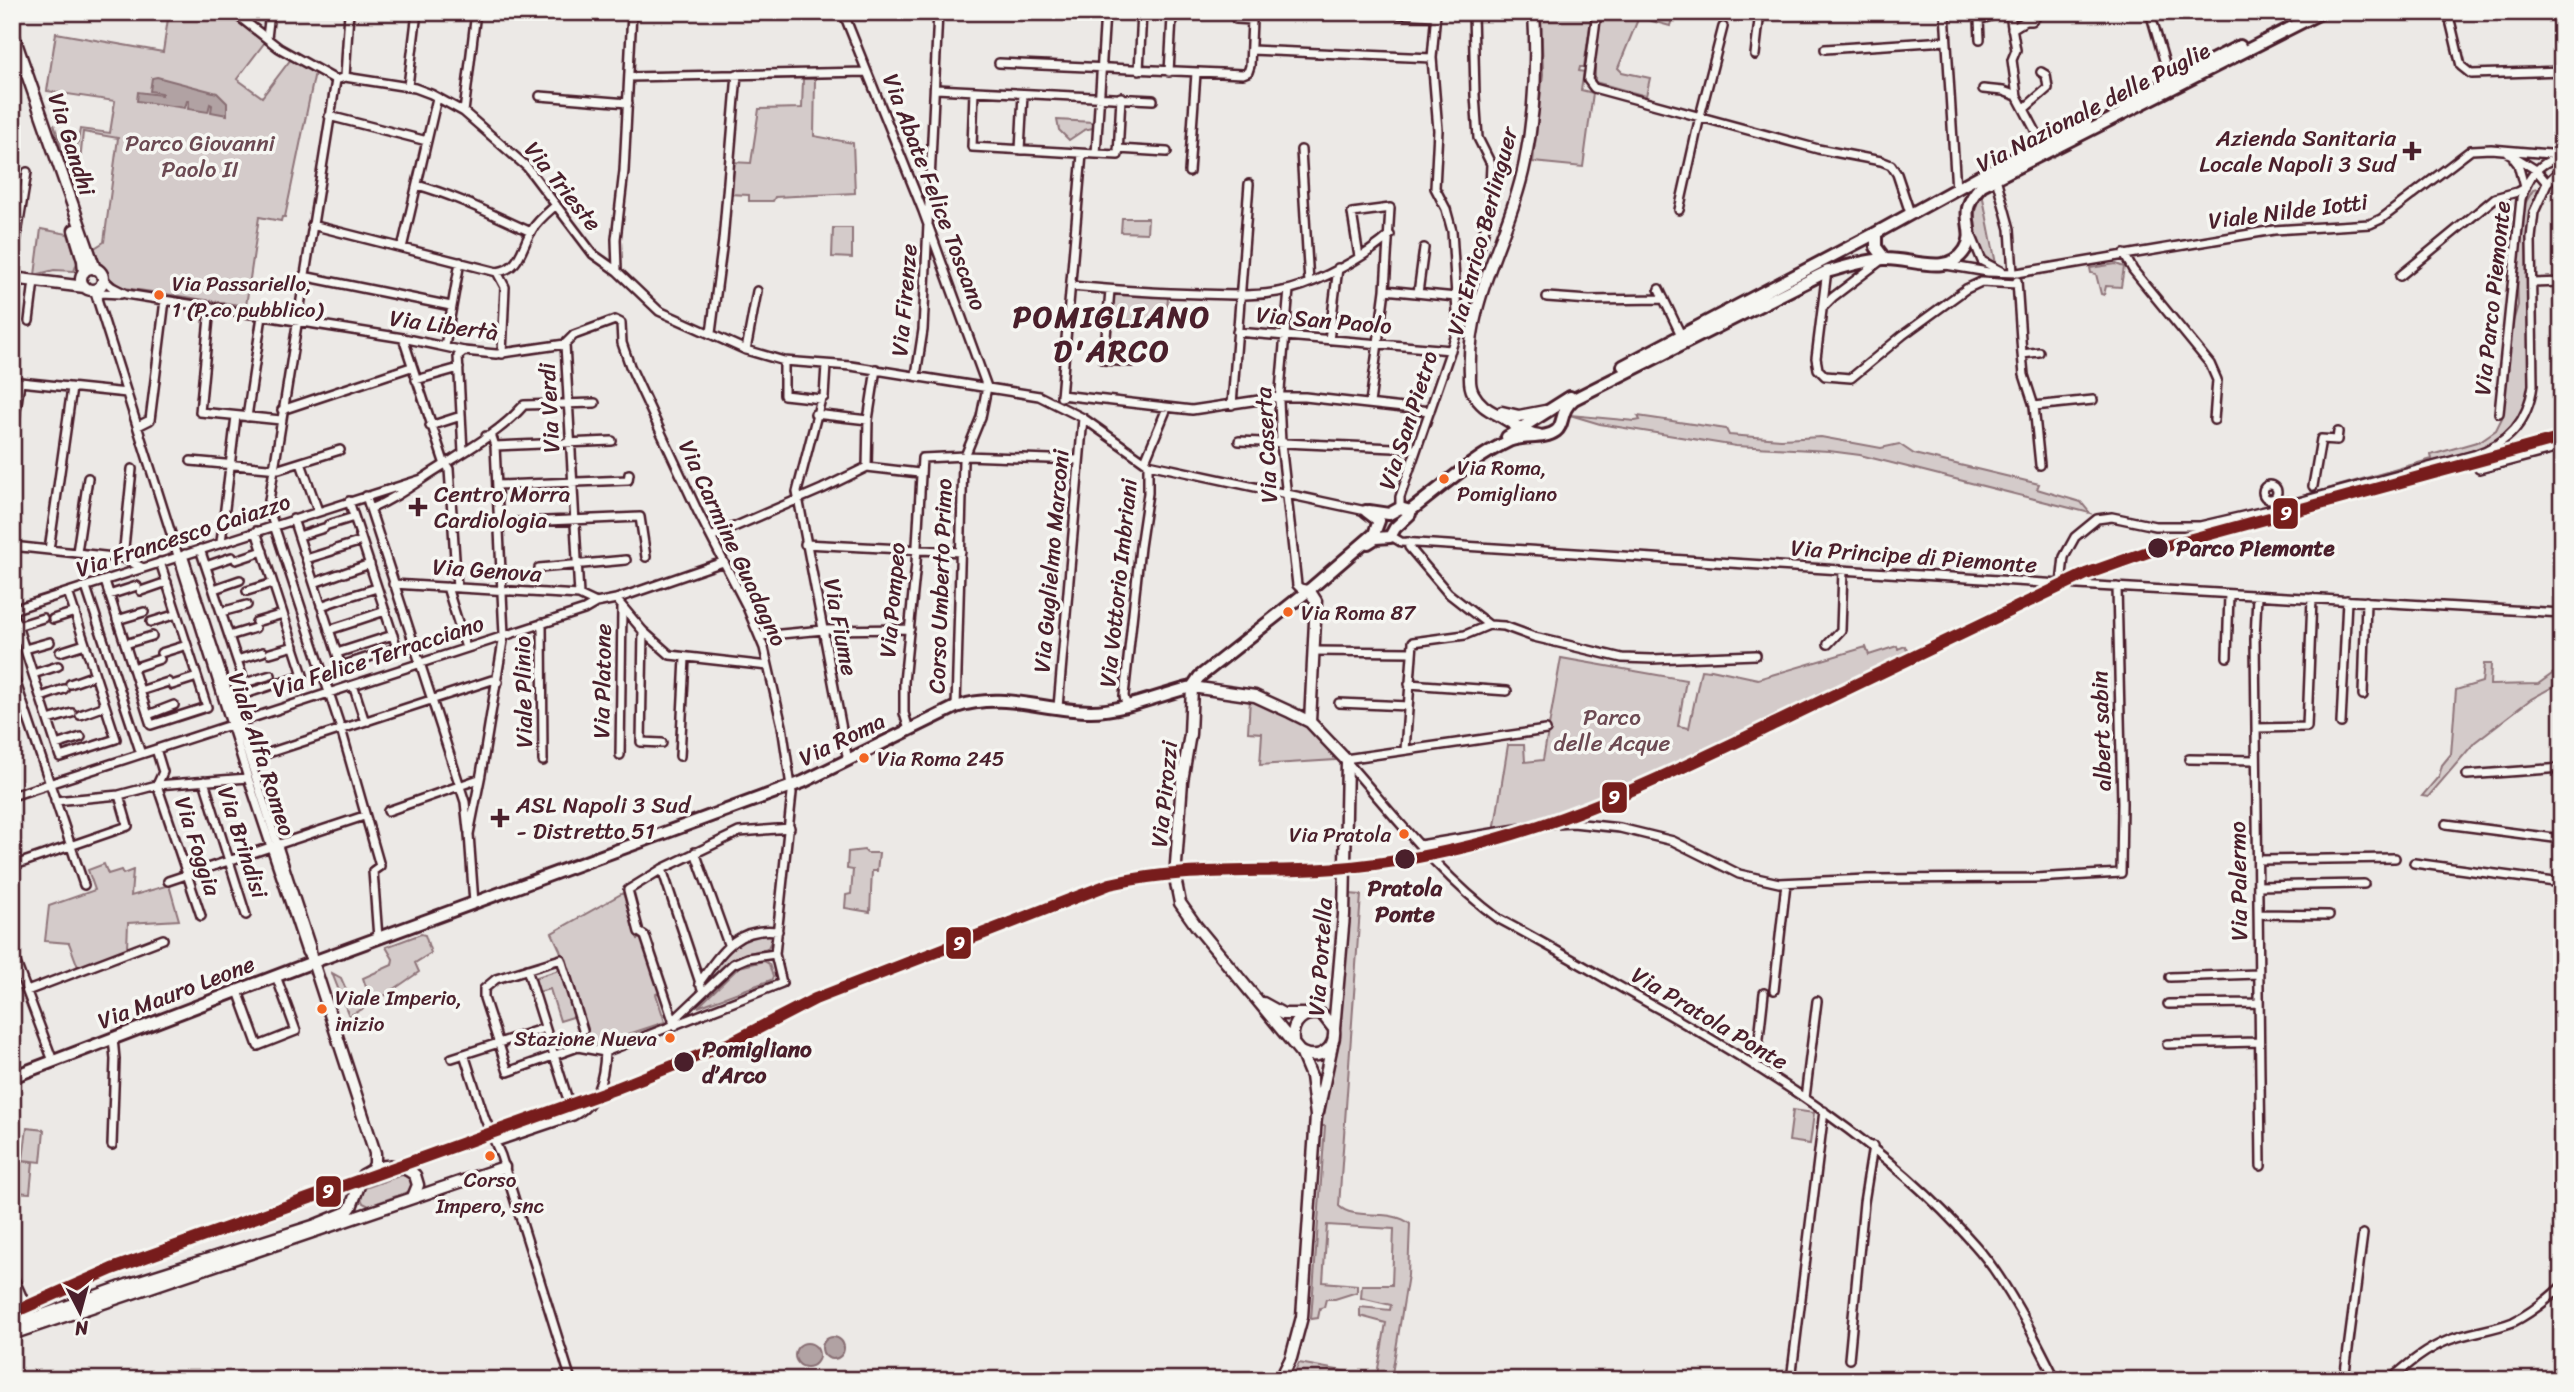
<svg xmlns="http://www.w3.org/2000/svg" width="2574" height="1392" viewBox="0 0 2574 1392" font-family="Sriracha,sans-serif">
<rect width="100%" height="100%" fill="#ece9e6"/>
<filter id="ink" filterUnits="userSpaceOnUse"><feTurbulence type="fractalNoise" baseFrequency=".0143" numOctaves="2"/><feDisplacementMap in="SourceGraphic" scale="14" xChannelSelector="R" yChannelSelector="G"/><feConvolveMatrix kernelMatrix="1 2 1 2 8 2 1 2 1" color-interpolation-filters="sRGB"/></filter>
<g filter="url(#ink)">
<path fill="#d4cbca" stroke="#8f757a" stroke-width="2" d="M169,12h58l38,30 -28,37 25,18 29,-38 24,13 -30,145h-3l-1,4 -22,-4 -13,89 -121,-18c-16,-6 -28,-23 -32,-39l11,-7 14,-104 -35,-6 -5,52 -6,-1 -18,-59 10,32 11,1 5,-28 30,4 5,-32 -68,-10 9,-58 107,19z
M1541,12h51l-8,55h-4l-1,4 5,1 -3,18 12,3 -10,74 -50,-5 10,-88z
M1602,12h39l-23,56 4,4 28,6 -4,18 -51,-14v-22z
M1642,12h32l-4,14 -29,-8z
M803,79h12l-1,57 39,7 2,50 -80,4 -2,4h-24v-6l-21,-1 3,-32 20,1 8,-54 43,-1z
M1057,120l36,2v6l-9,2 -15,10 -10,-10z
M2540,188l-6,12 -6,28v162c-6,28 -22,50 -50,59l-193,54 -2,-5 4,-2 2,4 143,-41 -1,-4 49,-14 16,-11 6,-12 10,-93 6,-20 -1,-31 6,-67 10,-17z
M1982,193l14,71c-23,-12 -27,-50 -14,-71z
M1122,218h26l-1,15 -26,-1z
M833,228h19v30l-20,-1z
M41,229l27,5 9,29 -3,8 -20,-1 -19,5z
M2116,264l8,3 -3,20 -15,-1 -2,9 -3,-1 -5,-20 -5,-1 -1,-5z
M1112,294l56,3 -2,29 -56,-4z
M1570,415l65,6 5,-1 -2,-4 88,13 3,6 52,4 40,-2 60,11 18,-4 15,10 125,30 -2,5 44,13 9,11 -230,-58 -31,-4 -93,-5 -136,-22z
M1897,646l1,3 7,-3 4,9 -309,148 -43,16 -63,13 14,-87h16l1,17 18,-2 18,-102 125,22 -8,46 11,2 12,-58 9,1 1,-2 47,10 108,-32 3,8z
M2484,664h7l-1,21 48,-1 24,-17v15l-31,17 -56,43 -47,55 -6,-1 17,-20 3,-11 9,-11 5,-64 26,-8z
M1250,698c29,12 75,29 85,62l-75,5 2,-32 -14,-1z
M864,850l3,3h12l-2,18h-5l-2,41 -25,-4 1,-13 5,-1 2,-24 -6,-1 1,-17z
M104,864l4,10 13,-4 2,4 10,-4 -2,26 38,-11 10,35 -51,3 -1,25 -49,19 -9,-24 -24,-2 4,-35 46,-16 -7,-20z
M623,893l15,46 5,-1 18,54 -5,2 9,28 -75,25 -30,-97 -8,-17z
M1349,894l12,1 -22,311c14,15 53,2 71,18l-2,51 -17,105h-15l10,-57 -26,-7v-9l30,3 1,-5 -30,-7 1,-13h30l2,-56 -67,-4 -4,57 34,3v7l-22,7h-9l-2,8 -4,1 -2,10 -7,1 14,-193h-4l17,-80z
M759,932l15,2 -6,14c-30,9 -31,4 -55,28l-4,-3 22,-28z
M421,934l4,1 6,18 -16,10 4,9 -45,31 -25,13 -17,-43 9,5 11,25 11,3 7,-7 -7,-21 29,-13 1,-6 -7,-12z
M764,961l5,3 4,13 -2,3 -73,27 41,-40z
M562,969l14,47 -16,5 -10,-32 -12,3 -4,-14z
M1793,1110l21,3 -4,31 -21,-3z
M27,1128l17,2 -3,32 -18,-2z
M16,1161l17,1 -3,31 -17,-1z
M405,1174l9,4 -1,12 -44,16 -6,-3 -3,-7 2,-7z
M1299,1363l66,12 -1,5h-73z"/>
<path fill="#b1a2a3" stroke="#886e73" stroke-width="2" d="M157,77l60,16 10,10v12l-16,-3 1,-7 -2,-1 -2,8 -20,-3 1,-8h-2l-2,7 -48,-7 1,-9 24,3v-2l-12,-2 2,-13z
M822 1348a11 11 0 1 1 22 0a11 11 0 1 1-22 0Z
M795 1355a12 12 0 1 1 24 0a12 12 0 1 1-24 0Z"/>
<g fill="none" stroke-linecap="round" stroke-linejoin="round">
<g stroke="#4a1f2b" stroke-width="12">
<path id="street" d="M233,12l46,36 57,32
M843,12l80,199 64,176 -6,30 -18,44 -7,246
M1356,12l80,4
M1597,12l-9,68 6,8 224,61 63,12 10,4 6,9 13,39
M1945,12l11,178
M2150,12l20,69
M2448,12l13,54 10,8 91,-3
M2012,29l13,-8h7l4,-4
M267,38l3,-26
M1980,39l-1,-19 17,-6 14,1 6,35 -4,10 5,36
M1825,49l121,-8
M1251,50l181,8
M1755,55l5,-43
M999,63l244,11 5,-2 2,-6 2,-46 -16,-1
M1139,70l3,-58
M1169,72l3,-55
M345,77l4,-65
M629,77l238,-5
M336,80l9,-3 70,11 16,6 33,18 63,55 66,87 24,17 42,40 87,39 38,11 67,5 188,30 44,22 65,46 218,47
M336,80l-68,427 73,222 39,137 -7,5 5,67
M408,86l9,-74
M936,89l217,11
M1983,89l20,2 14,5 26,49
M974,91l-2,56 124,7 9,-142
M540,96l88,7
M2025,108l23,-20 -2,-13 -5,-3
M464,112l12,-100
M329,116l98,25
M1118,149l49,3
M1020,150l3,-56
M1301,150l8,133
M2507,152l29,18 11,13
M1096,154l22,1 3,-58
M2514,159l4,5 6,23
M1189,172l7,-99
M1996,178l14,51 3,44
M417,185c40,11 76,30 114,47
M12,189l12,2
M1679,210l21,-94 23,-89
M312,225l185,47c24,-3 24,-25 35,-42 6,-10 15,-17 24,-25
M1971,234l11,27 19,10
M402,248l35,-150
M2124,254l9,16 77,94 7,16 -3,40
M1359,257l-7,-44 38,-5 -5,82 -15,113
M1946,265l42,7 29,1 257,-43 96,-6 11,-5 90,-69 20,-1 71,6
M12,266l15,-94
M617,270l-1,-31 8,-68 8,-159
M1827,270l-11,88 2,11 7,7 26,2 52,-43 63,-46 15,-7 36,2
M497,272l8,15 -3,67
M303,276l148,30
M2400,276l95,-78 22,-6 7,-4
M102,278l10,9 14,7 277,44 61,13 32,3 69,-10 9,-9 41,-15 6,3 1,20 8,23 68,146 48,93 18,43 18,78 10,67 -17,161 7,29 -177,69 -27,-5 -70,25 -24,-74v-9l12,-10 65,-20 22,71
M2017,281l5,73 2,21 10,31 6,59
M2532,283l30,-1
M1071,286c43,4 86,7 129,8 30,1 62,3 91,-5 30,-8 76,-33 99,-54
M94,289l154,489 58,174 7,10
M1659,289l22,46
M1110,290l-6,70 29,2
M1289,290l-10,111 2,42 16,142 3,3 9,2
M1385,290l71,7
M1418,293l6,-45
M1547,297l42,3 75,-1
M97,298l4,-5 20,1
M210,307l-10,105 81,8
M1823,307l10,-10 46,-35
M1458,318l7,-10 24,-96 2,-48 -13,-26 -3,-43 -2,-83
M29,321l5,-40
M1237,332l214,18
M711,333l12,-92 14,-167
M403,338l42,127
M1329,340l9,-72
M565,344l14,251
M445,346l15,-84
M746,350l11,-59
M2022,354l17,-2
M784,361v34l37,4
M826,365l-2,32 -3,2 -24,93 51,269
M916,375l7,-45 15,-318
M416,380l43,-12
M1061,395l131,15 87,-13h26l125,14
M1061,397l21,-243
M1232,405l17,-221
M2034,406l59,-6
M282,410l129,-43
M2499,413l22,-214c6,-20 16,-36 37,-41
M815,414l53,6
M247,417l15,-101
M138,426l12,-6 15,-120
M430,426l31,-10
M12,440l8,-58 107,11
M1239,441l177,8
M495,446l117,-5
M463,452l-5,-96 6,-5
M2474,455l5,14 83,-22
M191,461l88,8 61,-19
M1145,461l22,-53
M301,463l17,48
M446,464l3,5 8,119
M867,467l52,6
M497,485l131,-5 1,-6
M2263 492a7 7 0 1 1 14 0a7 7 0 1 1-14 0Z
M2313,486l8,-47 16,1 1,-8
M366,496l99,306 3,28
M1400,508v-11l58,-168 -6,-98 -6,-22 -11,-21 3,-58 -6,-72 4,-46
M370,509c19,-8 34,-18 52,-30 34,-23 75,-43 102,-74l71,-2
M293,519l48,147 56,-18 -48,-147
M499,523l141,-6 6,40
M328,525l26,-8
M299,536l25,-8
M1391,536l10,6 660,42 501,29
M711,537l111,-48 45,-22 1,-47 8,-51
M221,542l15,-126
M1408,542l1,5 39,46 41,32 15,1 30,11 88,21 30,1 104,-4
M805,544l156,8
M12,546l111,12 20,10
M200,549l48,144 55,-18 -47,-144
M336,549l26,-8
M49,550l23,-162
M77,552l11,-74
M185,554l-1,4 127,389 2,14
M123,558l9,-89
M306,559l26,-8
M236,560l27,-9
M206,566l26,-9
M539,568l87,-8
M344,573l26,-9
M105,581l46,144 56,-18 -47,-145
M314,583l25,-9
M393,584l186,11 17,8
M2061,584l3,-27 11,-20 22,-18 15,-2 43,9h45l69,-16 205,-55c35,-12 54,-33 59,-70l-2,-147 3,-26 13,-29 15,-15
M86,587l55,167
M447,587l19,61
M214,589l26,-9
M141,591l26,-9
M247,591l26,-8
M109,595l28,-9
M350,596l27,-8
M2257,596l-2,43 6,527
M616,599l27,32 27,24 98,11
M321,606l26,-9
M12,610l410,-131
M12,610l48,147 56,-18 -48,-147
M221,612l26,-7
M53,619l22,-7
M117,620l27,-8
M358,620l27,-9
M151,622l26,-8
M256,622l27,-8
M542,623l1,138
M17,626l26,-8
M329,630l25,-8
M643,631l-2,111 21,1
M229,636l26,-8
M760,636l63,-6 87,-1
M125,644l27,-8
M365,644l28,-9
M1828,644l13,-14 2,-60
M25,649l25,-7
M1313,651l98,1
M60,652l25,-8
M161,653l26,-8
M270,653l24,-7
M337,653l25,-8
M2227,657l2,-63
M237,660l26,-8
M133,668l27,-9
M12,671l72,214
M33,674l25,-8
M245,683l26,-8
M70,684l25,-9
M1409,684l98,7
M172,685l25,-8
M353,685l11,34 4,2
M140,691l28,-9
M2363,695l3,-94
M41,697l23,-8
M1339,703l69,3
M1126,704l-2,-8 16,-149 8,-54v-29
M1058,707l25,-289
M80,715l25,-9
M148,715l26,-10
M48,720l24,-7
M2341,723l6,-123
M2256,728l51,-1 5,-129
M909,730l-5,-17v-31l12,-119 6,-105 44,-2 112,4
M56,745l25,-8
M156,749l7,23 -6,13
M1405,750l8,-108 52,-7 24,-10
M620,755l2,-147
M680,756l5,-98
M250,759l242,-79 6,2
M1345,759l201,-29
M2189,759l67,1
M1347,762c48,54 93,114 152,157 55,29 108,61 162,91 114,65 226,135 313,234 31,34 61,94 82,136
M2467,775l95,-7
M204,781l42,134
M157,785l44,131
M12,796l572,-186 12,-7 20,-4 107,-37
M55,801l64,-6 38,-10 91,-7
M388,811l91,-32
M2446,824l116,15
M1420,845l120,-20 33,-2 47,5 53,13 66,33 40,9 88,-4 168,-1 86,-5 1,-70 -5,-216
M695,852l33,92
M2258,860l137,-2
M2414,863l148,20
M12,866l116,-40 -9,-31
M662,869l41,123
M168,881l196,-65
M2258,886l106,-2
M474,903l-5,-69 12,-60 23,-139 -9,-189 -3,-9 -6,-1
M2259,914l70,1
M12,952l41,109
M527,969l46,147
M2170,977l88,-3
M699,983c22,-30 37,-57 79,-52
M1774,990l12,-107
M27,991l136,-52
M238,991l20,55 38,-15 -20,-55
M2168,1004l91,-1
M673,1021l60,-57 14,-6 28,-4
M675,1026l-30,-90 -6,-4 -11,-42 34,-21 77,-37 51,-4
M2167,1044l92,-2
M464,1054l21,65 16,37 70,224
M452,1058l93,-30
M1756,1065l8,-72
M1805,1098l12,-97
M493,1135l98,-35
M496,1142l77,-26c25,-12 31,-38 32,-64
M112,1145l3,-86 -2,-21
M12,1274l20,45
M1849,1359l15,-157 9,-56
M1791,1380l33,-269
M2344,1380l19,-146
M2390,1380c18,-16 36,-31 59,-40 21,-8 44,-10 64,-18 19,-9 34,-22 49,-36"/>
</g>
<g stroke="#4a1f2b" stroke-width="15">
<path id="secondary" d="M1534,12c3,51 1,100 -9,150 -14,72 -59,135 -55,211 0,7 -1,13 3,20 8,15 19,18 32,26 12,7 21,14 34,16
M12,31l83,238
M74,230l9,30 1,12
M81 279a11 11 0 1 1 22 0a11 11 0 1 1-22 0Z
M12,278l73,9
M1502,412l17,4 26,-5
M1309,590l7,11 -6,121
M313,962l62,191v11l-3,6
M1263,1003l20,11h22
M1293,1041c-2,-19 11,-31 30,-26l11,14c2,21 -15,32 -34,23l-103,-125 -17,-24 -5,-25 7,-97 8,-47 2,-47 63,9 35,16 20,10 37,39 -3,154 -10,114
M1318,1112l14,-67
M12,1326l115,-41 186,-59 34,-14 4,-5 12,-32c17,-11 35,-14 52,0l3,10 -5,12
M12,1334l492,-167
M1280,1380l11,-22 11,-41 14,-201 -5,-40 -10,-24"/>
</g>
<g stroke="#4a1f2b" stroke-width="16">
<path id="primary" d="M2123,105l117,-59
M1876,233v14l9,12
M1623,366l253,-133 109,-60 101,-50
M1507,437l63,-40
M1410,511c32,-24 63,-53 99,-70 14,-6 35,-1 47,-10 9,-7 3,-20 18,-32l252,-127c19,-5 39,-12 58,-13 27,-1 64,18 81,-9 10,-15 0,-27 3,-42 2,-9 8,-17 14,-23l340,-173
M1368,543l8,-5 14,-1 5,-9 15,-14v-3l-10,-3 -11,6 -20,-3
M12,1077l301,-115 490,-180 153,-75c47,-16 87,4 135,4 33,0 68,-16 101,-24l7,-10 110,-87 65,-56 5,-13 -13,-10"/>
</g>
<use href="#street" stroke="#f6f6f2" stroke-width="7"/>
<use href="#secondary" stroke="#f6f6f2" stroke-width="10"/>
<use href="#primary" stroke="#f6f6f2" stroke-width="10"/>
<g stroke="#f6f6f2" stroke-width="18">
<path id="rail-1" d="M12,1313l100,-44 505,-181 111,-44 87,-45 295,-115c63,-15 125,-12 189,-14 53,-1 106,-9 158,-21 112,-25 215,-76 319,-126 103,-50 207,-99 310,-149l73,-26 403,-110"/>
</g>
<use href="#rail-1" stroke="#771e1b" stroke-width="12"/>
</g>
</g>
<g fill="#4a1f2b" stroke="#f6f6f2" stroke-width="2.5">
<path d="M2408.5 140.5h7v7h7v7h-7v7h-7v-7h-7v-7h7z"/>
<path d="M414.5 496.5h7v7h7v7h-7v7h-7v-7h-7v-7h7z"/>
<circle cx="2158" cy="548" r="11"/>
<path d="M496.5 807.5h7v7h7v7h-7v7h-7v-7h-7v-7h7z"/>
<circle cx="1405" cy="859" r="11"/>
<circle cx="684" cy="1062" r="11"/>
</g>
<g fill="#f26522" stroke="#f6f6f2" stroke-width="2.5">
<circle cx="159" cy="295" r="6"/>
<circle cx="1444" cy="479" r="6"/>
<circle cx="1288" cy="612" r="6"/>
<circle cx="864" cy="758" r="6"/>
<circle cx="1404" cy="834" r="6"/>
<circle cx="322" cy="1009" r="6"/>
<circle cx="670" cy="1038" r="6"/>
<circle cx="490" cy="1156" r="6"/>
</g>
<g text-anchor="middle" stroke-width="7" stroke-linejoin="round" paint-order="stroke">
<g font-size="21" fill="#4a1f2b" stroke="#f6f6f2" text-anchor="start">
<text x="172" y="291">Via Passariello,<tspan x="172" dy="26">1 (P.co pubblico)</tspan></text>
<text x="1457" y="475">Via Roma,<tspan x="1457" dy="26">Pomigliano</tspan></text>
<text x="1301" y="620">Via Roma 87</text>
<text x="877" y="766">Via Roma 245</text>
<text x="1391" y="842" text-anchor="end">Via Pratola</text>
<text x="335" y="1005">Viale Imperio,<tspan x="335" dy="26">inizio</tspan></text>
<text x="657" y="1046" text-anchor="end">Stazione Nueva</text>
<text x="490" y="1187" text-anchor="middle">Corso<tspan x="490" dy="26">Impero, snc</tspan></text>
</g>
<g font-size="23" fill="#4a1f2b" stroke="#f6f6f2">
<text transform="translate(2093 107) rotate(-27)" y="8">Via Nazionale delle Puglie</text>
<text transform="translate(72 144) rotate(72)" y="8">Via Gandhi</text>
<text transform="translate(563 186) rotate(51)" y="8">Via Trieste</text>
<text transform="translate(935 192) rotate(69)" y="8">Via Abate Felice Toscano</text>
<text transform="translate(2288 211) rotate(-7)" y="8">Viale Nilde Iotti</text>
<text transform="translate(1482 231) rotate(-75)" y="8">Via Enrico Berlinguer</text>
<text transform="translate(2492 298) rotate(-84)" y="8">Via Parco Piemonte</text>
<text transform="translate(904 300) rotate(-85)" y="8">Via Firenze</text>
<text transform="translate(1324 320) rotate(5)" y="8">Via San Paolo</text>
<text transform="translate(444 325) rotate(8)" y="8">Via Libertà</text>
<text transform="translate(549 408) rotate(-93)" y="8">Via Verdi</text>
<text transform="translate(1408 420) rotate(-72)" y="8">Via San Pietro</text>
<text transform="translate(1266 445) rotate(-93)" y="8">Via Caserta</text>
<text transform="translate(183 535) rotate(-18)" y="8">Via Francesco Caiazzo</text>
<text transform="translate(733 543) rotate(65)" y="8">Via Carmine Guadagno</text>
<text transform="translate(1914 556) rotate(4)" y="8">Via Principe di Piemonte</text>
<text transform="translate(1051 561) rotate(-85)" y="8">Via Guglielmo Marconi</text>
<text transform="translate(487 570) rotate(4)" y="8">Via Genova</text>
<text transform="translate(1118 583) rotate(-84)" y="8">Via Vottorio Imbriani</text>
<text transform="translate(940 586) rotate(-88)" y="8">Corso Umberto Primo</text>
<text transform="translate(892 600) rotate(-85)" y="8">Via Pompeo</text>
<text transform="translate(841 627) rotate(79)" y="8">Via Fiume</text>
<text transform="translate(378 656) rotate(-18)" y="8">Via Felice Terracciano</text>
<text transform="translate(602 681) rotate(-89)" y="8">Via Platone</text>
<text transform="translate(523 692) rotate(-91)" y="8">Viale Plinio</text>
<text transform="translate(2101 731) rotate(-92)" y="8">albert sabin</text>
<text transform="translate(842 739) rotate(-26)" y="8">Via Roma</text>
<text transform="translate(262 754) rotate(72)" y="8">Viale Alfa Romeo</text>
<text transform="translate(1164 794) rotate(-84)" y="8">Via Pirozzi</text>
<text transform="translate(243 842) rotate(72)" y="8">Via Brindisi</text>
<text transform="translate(198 846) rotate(72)" y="8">Via Foggia</text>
<text transform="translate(2238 881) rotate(-91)" y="8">Via Palermo</text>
<text transform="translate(1320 957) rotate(-86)" y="8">Via Portella</text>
<text transform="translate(176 992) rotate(-21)" y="8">Via Mauro Leone</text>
<text transform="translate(1710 1018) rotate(31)" y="8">Via Pratola Ponte</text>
</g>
<g font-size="23" fill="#4a1f2b" stroke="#f6f6f2" text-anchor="start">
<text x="2396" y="146" text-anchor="end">Azienda Sanitaria<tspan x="2396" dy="26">Locale Napoli 3 Sud</tspan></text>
<text x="434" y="502">Centro Morra<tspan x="434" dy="26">Cardiologia</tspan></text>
<text x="516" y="813">ASL Napoli 3 Sud<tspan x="516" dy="26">- Distretto 51</tspan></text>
</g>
<g font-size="23" fill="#6c4a53" stroke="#f6f6f2">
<text x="200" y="151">Parco Giovanni<tspan x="200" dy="26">Paolo II</tspan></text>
<text x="1612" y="725">Parco<tspan x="1612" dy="26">delle Acque</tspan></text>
</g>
<g font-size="23" font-weight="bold" fill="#4a1f2b" stroke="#f6f6f2" text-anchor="start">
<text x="2176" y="556">Parco Piemonte</text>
<text x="1405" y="896" text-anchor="middle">Pratola<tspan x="1405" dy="26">Ponte</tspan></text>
<text x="702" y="1057">Pomigliano<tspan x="702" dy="26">d’Arco</tspan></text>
</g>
<g font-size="30" font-weight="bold" letter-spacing="2" fill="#4a1f2b" stroke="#f6f6f2">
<text x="1112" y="327">POMIGLIANO<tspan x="1112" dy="34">D'ARCO</tspan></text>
</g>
</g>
<g stroke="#f6f6f2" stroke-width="2.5">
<rect x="2272" y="497" width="27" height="33" rx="7" fill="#771e1b"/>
<rect x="1601" y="781" width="27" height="33" rx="7" fill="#771e1b"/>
<rect x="945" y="926" width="27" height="34" rx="7" fill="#771e1b"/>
<rect x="315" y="1175" width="27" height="33" rx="7" fill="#771e1b"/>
</g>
<g font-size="19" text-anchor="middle" font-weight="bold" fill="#fff">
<text x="2286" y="520">9</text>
<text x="1614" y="804">9</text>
<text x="959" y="950">9</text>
<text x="328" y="1198">9</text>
</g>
<rect width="2574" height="1392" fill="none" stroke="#f6f6f2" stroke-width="42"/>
<rect x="21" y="21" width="2532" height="1350" fill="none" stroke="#4a1f2b" stroke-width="2.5" filter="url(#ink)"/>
<g transform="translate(80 1312) rotate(174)" stroke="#f6f6f2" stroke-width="5" paint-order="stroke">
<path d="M0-5L12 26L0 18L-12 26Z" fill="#4a1f2b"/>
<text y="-10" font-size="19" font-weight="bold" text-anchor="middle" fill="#4a1f2b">N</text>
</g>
</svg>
